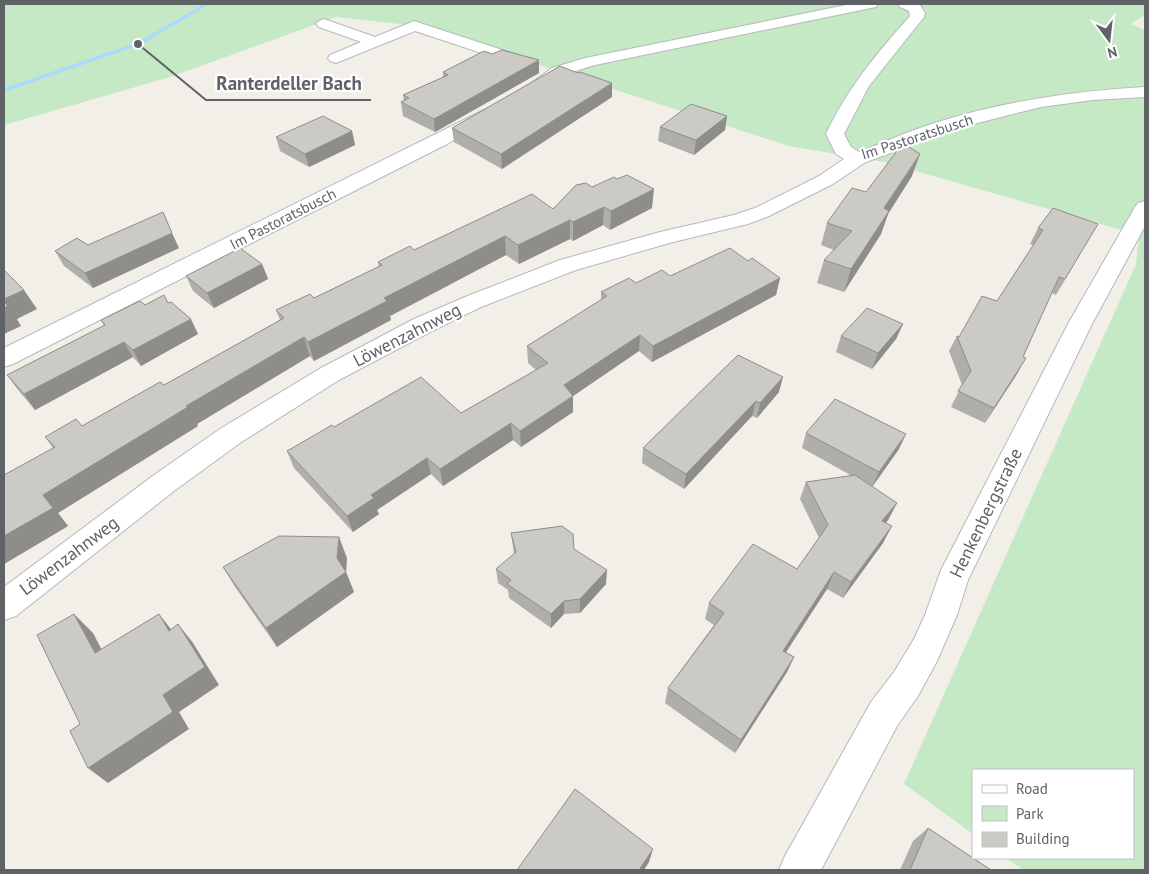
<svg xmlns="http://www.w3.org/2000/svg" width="1149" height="874" viewBox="0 0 1149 874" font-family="'PT Sans',sans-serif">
<rect width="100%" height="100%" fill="#f1efe8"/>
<path fill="#c5e8c5" d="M4,4h1141v11l-14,9 14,6v840h-122l-17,-12h127v-88h-160v64l-69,-50 232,-520 3,-29 -255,-73 -95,-16 -371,-120 -82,-9 -166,60 -166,48z"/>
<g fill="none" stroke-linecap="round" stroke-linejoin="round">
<path fill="#aadaff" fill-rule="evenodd" d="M204,4h6l-70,41 -136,47v-4l132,-45z"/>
<g stroke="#b5b8bc" stroke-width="2">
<path id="street" d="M851,4h27l-2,3 -5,1 -276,57c-10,3 -21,6 -31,10 -12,6 -20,19 -35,16l-3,-4 26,-19 33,-10z
M898,4l22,1 5,8 -1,4 -55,69 -25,48 7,13 8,5c26,-10 52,-22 79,-30 67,-21 137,-31 207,-35v10l-52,3 -52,7 -91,23 -86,33 -31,21 -64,32 -21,8 -75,18 -97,28 -95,37 -49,24 -93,49 -99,63 -66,48 -158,125 -12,4v-33l150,-112 66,-46 101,-61 93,-49 51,-22 95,-37 100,-28 74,-17 21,-7 64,-32 25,-17 -8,-5 -10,-20c21,-45 51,-81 84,-118l-1,-5 -9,-4z
M324,19l51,18 39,-16 122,40 2,3 -2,3h-12l-109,-36 -79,32 -6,-2 -2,-3 2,-3 31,-13 -42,-15 -3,-3 3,-3z
M484,110l6,1 3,4 -3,4 -43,25 -434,220 -9,3v-19z
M1145,201v25l-53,98 -124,256 -11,35 -20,46 -19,35 -21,30 -76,144h-42l6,-14 86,-154 23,-30 20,-33 11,-24 16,-45 127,-246 67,-117 3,-4z"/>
</g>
<use href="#street" fill="#fff" fill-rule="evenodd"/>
</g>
<path fill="#afaea9" d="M492,54l47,6v13l-104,59 -32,-16 -2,-14 3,-1 -1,-6 40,-18v-5z
M612,97l-110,72 -48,-27 -2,-14z
M727,116l-2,14 -31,25 -36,-14 2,-14z
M352,131l3,14 -46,22 -29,-16 -4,-14z
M912,176l-24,38 -7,20 -37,58 -27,-9 7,-23 10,-10 -13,-5 6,-22 39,-31z
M592,187l60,21 -42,22 -7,-5 -30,16 -3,-2 -51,25 -13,-9 -116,61 1,4 -77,41 -4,-5 -113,68 1,2 -140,87 10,13 -64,38 49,-116 -8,-11 37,-11 82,-41 116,-65 -4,-10 38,-12 65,-31 -1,-5 36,-12 139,-41z
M1098,224l-42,71 -4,-2 -29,64 -6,17 -32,49 -34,-16 11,-22 -13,-34 8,-15 2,1 38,-36 36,-56 -3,-1 8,-16z
M88,245l91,3 -86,40 -29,-22 -9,-15z
M748,261l32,17 -4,17 -124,67 -13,-11 -66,45v16l-52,35 -8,-7 -70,46 -12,-12 -54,36 2,4 -26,18 -59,-64 -7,-17 47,-24 127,-14 75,-43 -8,-7 -1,-17 74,-46v-8l35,-9z
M262,264l6,15 -54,29 -21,-17 -7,-15z
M168,303l30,31 -57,32 -8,-9 -98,53 -17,-20 -11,-15 97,-49 -3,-6 44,-15z
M903,324l-7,15 -24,30 -36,-17 5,-16z
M738,355l41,37 -22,26 -5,-2 -68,73 -42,-26 1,-15z
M806,433l93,16 -27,38 25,16 -9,17 -2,3 -3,20 -40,55 -16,-9 -41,63 8,5 -7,15 -52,81 -70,-50 3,-15 46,-63 -9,-6 4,-16 88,-34 22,-31 -19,-39 6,-17 46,-6 -50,-28z
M511,533l63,16 32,35 -26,29 -16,1 -13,14 -42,-30 -1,-8 -10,-7 -2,-14 18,-15z
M347,558l-1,14 8,20 -77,55 -42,-60 -12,-20z
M928,828l63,42h-91l13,-29z"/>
<path fill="#8f8d8a" d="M539,60v13l-104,59 -1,-13z
M612,83v14l-110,72 -1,-15z
M727,116l-2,14 -31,25 2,-15z
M352,131l3,14 -46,22 -4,-13z
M920,154l-8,22 -24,38 -7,20 -37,58 7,-23 33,-61z
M654,189l-2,19 -42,22 1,-19z
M604,207l-1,18 -30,16v-19z
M570,220v19l-51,25 -1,-19z
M172,233l7,15 -86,40 -8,-15z
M505,236l1,19 -116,61 1,4 -77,41 -6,-19 76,-44z
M262,264l6,15 -54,29 -7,-15z
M780,278l-4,17 -124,67 1,-16z
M24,290l13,19 -20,10 4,7 -17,8v-35z
M191,319l7,15 -57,32 -8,-16z
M903,324l-7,15 -24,30 6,-16z
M640,335l-1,16 -66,45v16l-52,35 -1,-16 44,-46z
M304,337l6,19 -113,68 1,2 -140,87 10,13 -64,38v-28l39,-41 143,-89z
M124,342l9,15 -98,53 -11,-16z
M1026,358l-9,16 -32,49 9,-15z
M783,377l-4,15 -22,26 3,-15z
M756,401l-4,15 -68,73 2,-15z
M511,423l2,17 -70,46 -3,-17z
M906,434l-7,15 -27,38 7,-15z
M427,458l4,16 -54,36 2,4 -26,18 -6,-16 24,-21z
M897,503l-9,17 -14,18 8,-17z
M892,526l-9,17 -40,55 8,-16z
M339,537l8,21 -1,14 8,20 -77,55 -11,-19 71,-70z
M607,570l-1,14 -26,29v-14z
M834,572l-7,17 -50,77 6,-15z
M564,601v13l-13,14v-14z
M74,614l19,19 20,38 -18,-18z
M159,614l15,19 -5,-2z
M178,624l15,19 26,42 -40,27 10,17 -81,54 -20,-15 75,-73z
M794,657l-7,15 -52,81 6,-13z
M653,849l-4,13 -5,8h-5z"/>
<path fill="#cccac5" stroke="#8f8d8a" d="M502,50l37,10 -105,59 -33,-17 8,-4 -6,-3 45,-20 -5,-3 41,-21 8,3z
M560,66l18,7 2,-1 32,11 -111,71 -49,-26z
M691,104l36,12 -31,24 -36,-13z
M323,116l29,15 -47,23 -29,-17z
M903,143l17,11 -36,54 5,3 -38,58 -27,-9 28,-29 -25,-8 25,-35 14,4z
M627,175l27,14 -43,22 -7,-4 -31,15 -3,-2 -52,25 -13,-9 -121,62 3,3 -79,41 -4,-5 -118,69 2,1 -145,88 10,13 -49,28v-61l51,-28 -10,-10 31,-18 6,7 78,-44 4,3 120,-67 -8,-8 34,-16 4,4 68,-33 -4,-3 32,-16 4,4 118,-56 21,15 23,-24 10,-2 6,4 22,-10 3,2z
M1053,208l45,16 -33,55 -6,-2 -36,80 3,1 -32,50 -36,-17 13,-20 -14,-35 2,1 23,-41 15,5 46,-71 -5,-2z
M163,212l9,21 -87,40 -30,-22 22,-13 11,7z
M240,248l22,16 -55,29 -21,-17z
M730,248l18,13 4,-3 28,20 -127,68 -13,-11 -76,50 9,11 -53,35 -9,-8 -71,46 -13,-11 -56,37 3,3 -27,18 -60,-65 45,-26 2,2 87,-50 40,36 87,-50 -21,-17 80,-50 -6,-4 28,-14 7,5 26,-13 8,6z
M4,270l20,20 -20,9z
M164,295l4,8 3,-1 20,17 -58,31 -9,-8 -100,52 -17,-19 98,-50 -4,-5 39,-19 5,4z
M4,302l4,4 -4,2z
M867,308l36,16 -25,29 -37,-17z
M738,355l45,22 -23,26 -4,-2 -70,73 -43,-26z
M835,399l71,35 -27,38 -73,-39z
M855,475l42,28 -15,18 10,5 -41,56 -17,-10 -51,79 11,6 -53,83 -73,-52 56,-75 -15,-10 44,-59 44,25 31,-44 -22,-43z
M562,526l11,8 1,15 33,21 -27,29 -16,2 -13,13 -44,-30 4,-4 -15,-11 20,-17 -5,-19z
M279,536l60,1 -2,21 9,14 -80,56 -43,-61z
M74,614l21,39 64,-39 10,17 9,-7 27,43 -42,28 10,17 -85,56 -18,-37 10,-7 -43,-89z
M575,789l78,60 -14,21h-122z
M928,828l63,42h-81z"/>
<g text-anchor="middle" stroke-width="4.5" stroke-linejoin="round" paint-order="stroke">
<g font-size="15" fill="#5f6368" stroke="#fff">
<text transform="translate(917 137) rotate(-18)" y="5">Im Pastoratsbusch</text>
<text transform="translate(283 219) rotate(-27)" y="5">Im Pastoratsbusch</text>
</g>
<g font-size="18" fill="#5f6368" stroke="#fff">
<text transform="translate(407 335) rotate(-27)" y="6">Löwenzahnweg</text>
<text transform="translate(986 513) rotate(-64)" y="6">Henkenbergstraße</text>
<text transform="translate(69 556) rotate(-37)" y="6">Löwenzahnweg</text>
</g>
</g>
<path fill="none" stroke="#5f6368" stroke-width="2" d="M138 44L206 100H371"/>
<circle fill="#5f6368" stroke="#fff" stroke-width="2" cx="138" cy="44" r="5"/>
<g font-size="19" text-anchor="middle" font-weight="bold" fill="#5f6368" stroke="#fff" stroke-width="4.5" stroke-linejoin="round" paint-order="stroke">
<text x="289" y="90">Ranterdeller Bach</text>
</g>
<rect width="1149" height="874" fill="none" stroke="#5f6368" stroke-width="10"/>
<rect x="972" y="769" width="162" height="90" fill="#ffffff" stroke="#bfc1c3"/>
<rect x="982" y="785" width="25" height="8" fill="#ffffff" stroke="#bfc1c3"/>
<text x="1016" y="794" font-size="15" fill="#5f6368">Road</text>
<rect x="982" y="806" width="25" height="15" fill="#c5e8c5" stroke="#bfc1c3"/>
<text x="1016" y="819" font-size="15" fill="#5f6368">Park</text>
<rect x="982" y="832" width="25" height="15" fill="#cccac5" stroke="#bfc1c3"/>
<text x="1016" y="844" font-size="15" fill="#5f6368">Building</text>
<g transform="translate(1109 40) rotate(165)" stroke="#ffffff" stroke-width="4" paint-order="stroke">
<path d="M0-4L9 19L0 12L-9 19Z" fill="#5f6368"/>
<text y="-8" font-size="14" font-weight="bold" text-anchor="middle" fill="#5f6368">N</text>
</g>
</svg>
